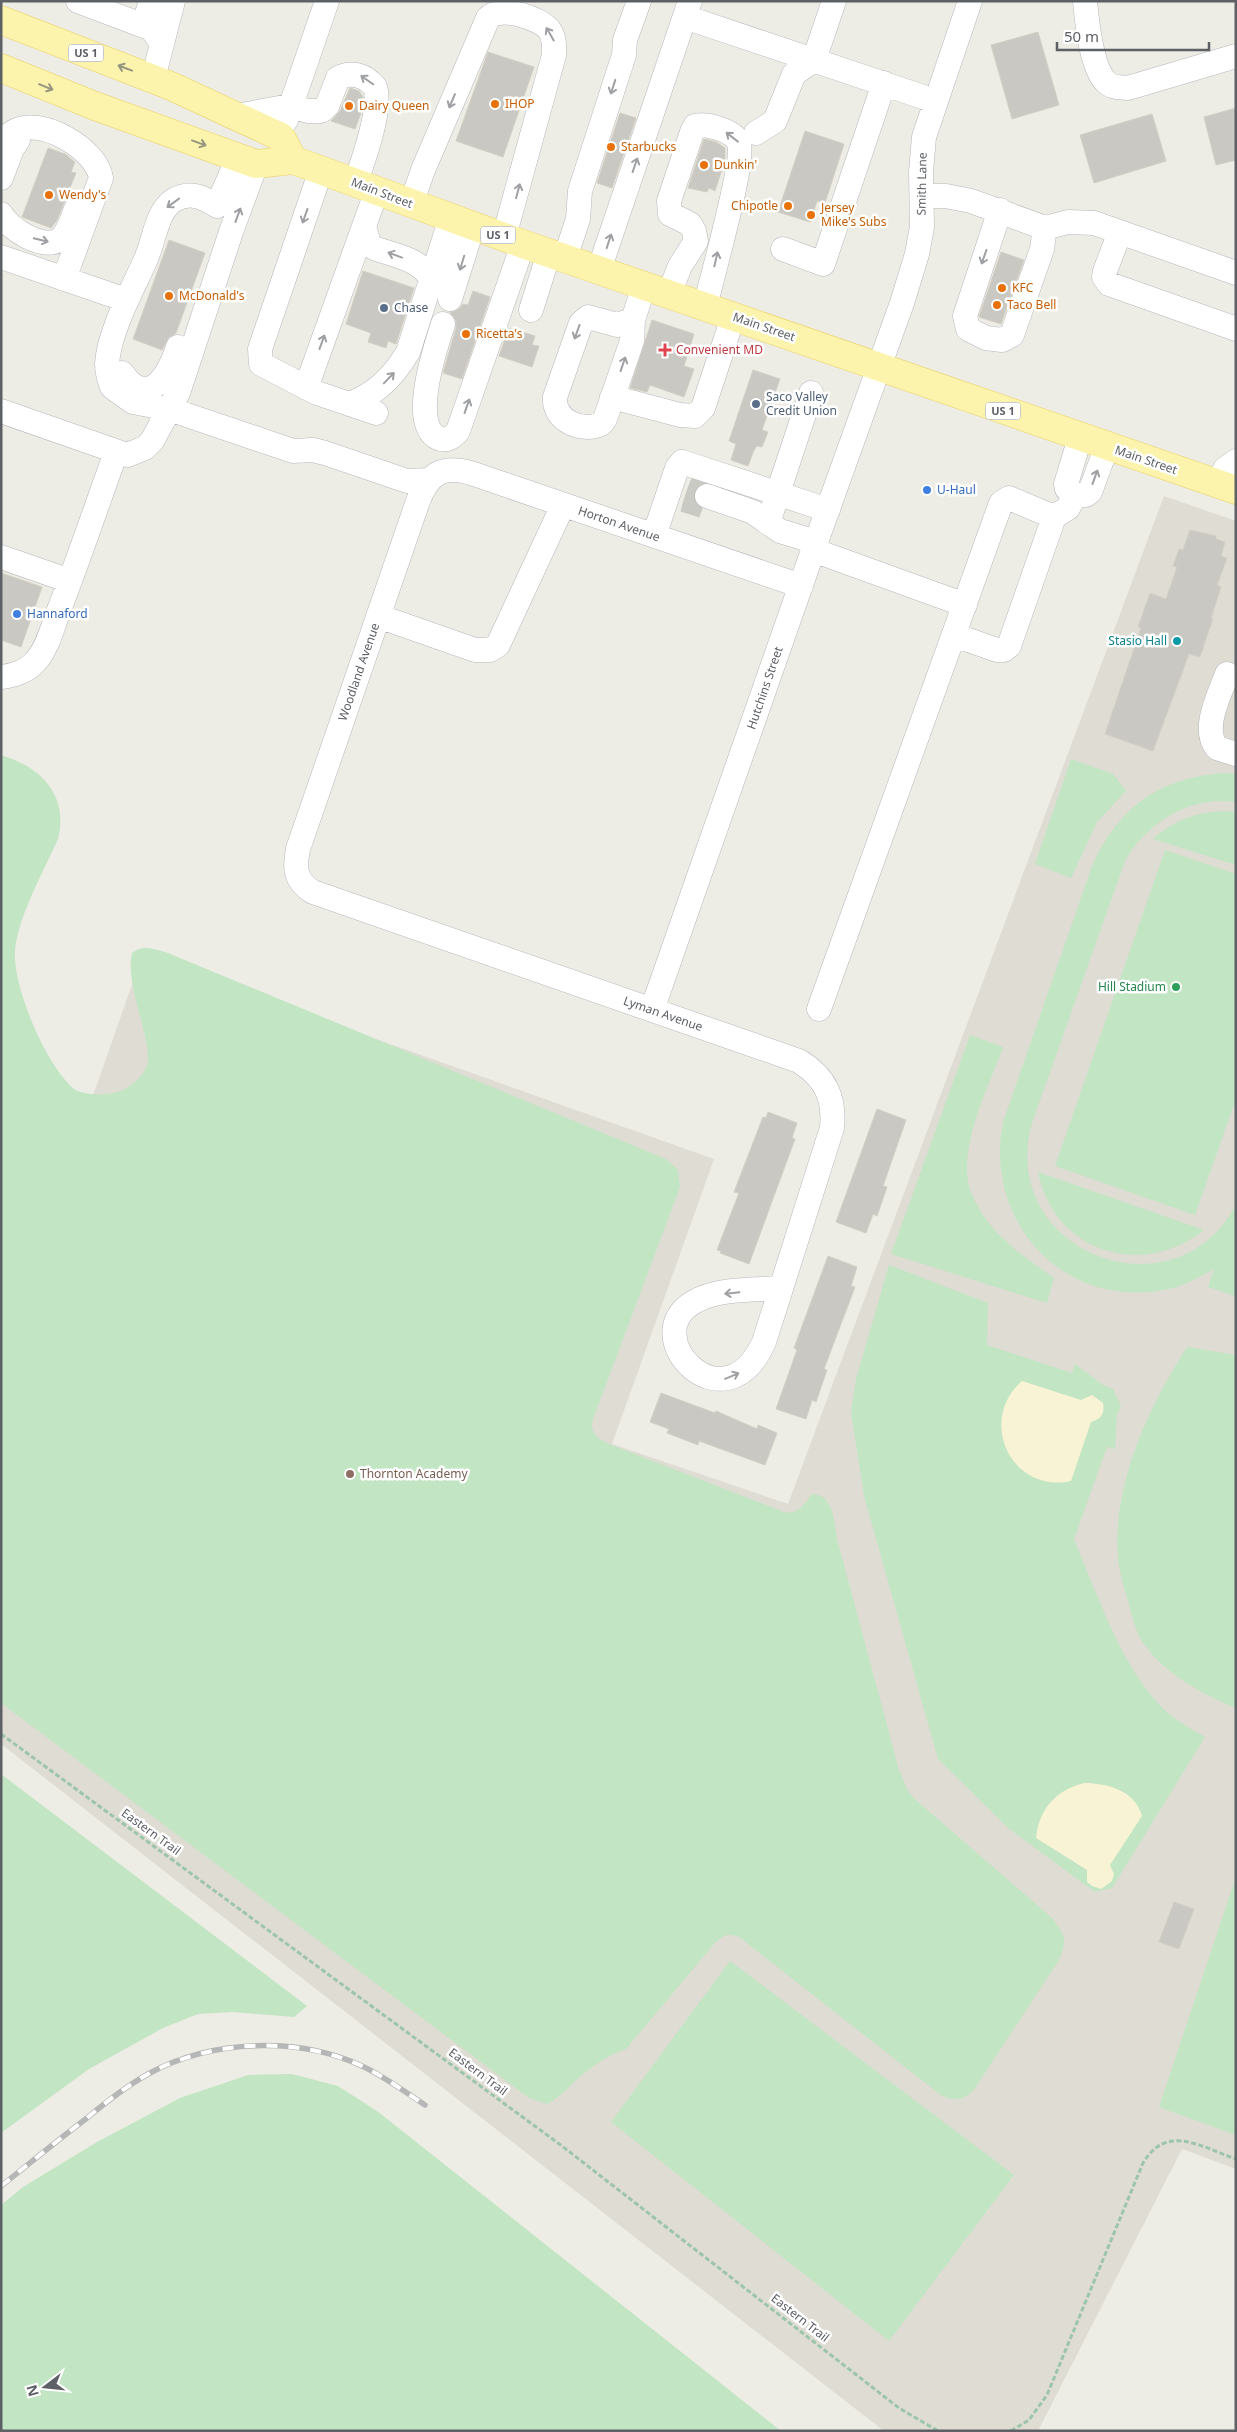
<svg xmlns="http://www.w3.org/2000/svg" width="1237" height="2432" viewBox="0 0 1237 2432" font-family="'Noto Sans',sans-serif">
<rect width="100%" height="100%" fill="#eeede5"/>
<path fill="#dedcd3" d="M1164,496l72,25v1648l-54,-20 -144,282h-154l-883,-687v-386l141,-402 572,203 -102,285 176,60z"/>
<path fill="#c2e5c4" d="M1,755c40,12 68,40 57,84 -14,32 -45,86 -43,120 2,36 31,106 59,130 8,6 30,6 40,4 12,-2 27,-14 32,-25 10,-21 -22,-81 -14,-115 11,-9 23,-4 36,0l498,206 12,11 2,17 -87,232c-4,13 4,20 16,25l175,68c15,3 20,-8 28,-18 22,0 22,28 25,45l62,231 9,21 9,10 135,117c13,18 16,20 7,42l-86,131c-12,10 -17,10 -31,5l-203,-159c-12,-4 -16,-2 -25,7l-88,105c-17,6 -31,15 -45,27 -12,10 -20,21 -34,28l-18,-6 -528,-395z
M1071,759l42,15 13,17 -29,31 -26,56 -36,-14z
M1225,773l11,1v28c-46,-7 -90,21 -111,59l-93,262c-36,128 142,198 204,82v89l-1,2 -27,-9 6,-18c-13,7 -26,15 -41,19 -105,26 -190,-63 -170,-166l88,-253c25,-60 68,-92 134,-96z
M1225,811l11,1v53l-83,-26c20,-19 45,-27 72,-28z
M1165,850l71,24v225l-41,116 -140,-49z
M970,1035l33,12c-14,39 -37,82 -36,125 1,26 20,52 39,69 14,14 32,25 48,37l-7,25 -156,-49z
M1038,1172l166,58c-62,50 -150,22 -166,-58z
M889,1265l99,38 -1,42 85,28 3,-9 28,21 10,4 8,17 -4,9 -2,34 -8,-2 -33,92c23,55 50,136 95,175 11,9 24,16 36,23l-93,151 -17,4 -87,-64 -70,-69 -74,-263 -13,-84 5,-33z
M1187,1347l49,8v353c-34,-14 -71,-34 -92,-64 -9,-12 -12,-29 -16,-43 -4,-14 -9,-29 -10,-44 -6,-72 31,-151 69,-210z
M1,1774l306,232 -13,11 -61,-5 -35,2 -35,14 -74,41 -88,64z
M1236,1877v258l-77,-28z
M730,1961l284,214 -125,166 -278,-219z
M292,2074l46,12 39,25 404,320h-780v-226l22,-18 74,-45 83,-44 68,-23z"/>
<path fill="#f9f3d5" d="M1022,1381l59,19 11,-5 11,8c2,11 -2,16 -12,19l-20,59c-60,13 -94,-61 -49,-100z
M1084,1783c23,0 52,8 58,33l-32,49 4,9 -2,7 -11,8 -9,-3 -5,-4v-12l-51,-32c3,-29 20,-48 48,-55z"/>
<path fill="#cac8c2" stroke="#d3cfc3" d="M1038,32l21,73 -47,14 -21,-74z
M488,52l46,15 -31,90 -47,-16z
M350,88l9,3 4,6 -1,13 -7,19 -24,-8 9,-10z
M1236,108v52l-20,5 -12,-48z
M620,113l16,5 -24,70 -15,-5z
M1152,114l14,47 -72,22 -14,-48z
M805,131l39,13 -19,59 -8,-2 -7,21 -32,-10z
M704,139l12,3 9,6v12l-10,31 -6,-3 -2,4 -19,-4z
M48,148l17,6 10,8 -4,10 5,1 -19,47 -6,8 -29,-11z
M169,240l36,13 -29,80 -7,4 -7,13 -29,-11z
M1001,252l23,8 -23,64 -22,-7z
M363,271l51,17 -18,56 -8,-3 -2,7 -18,-6 3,-9 -25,-9z
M473,291l17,6 -28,82 -19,-6 13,-45v-7l-6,-9 9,-3 4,-5 5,1z
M652,320l42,14 -10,32 10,3 -10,28 -34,-12 -3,7 -17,-4z
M509,328l26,8 -3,9 7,1 -7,21 -33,-11z
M753,370l27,9 -18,51 6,2 -6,15 -5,-1 -3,4 -6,16 -17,-6 5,-16 -7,-3z
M691,480l12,3 -9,8 -1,7 3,7 6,4 -1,3 -19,-6z
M1190,530l26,6v3l9,3 -4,14 6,2 -10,27 4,2 -10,31h2l-13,39 -11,-3 -36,97 -48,-17 36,-106 -3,-1 12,-34 16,6 11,-32 -4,-1 6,-17 4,1z
M1,573l41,14 -21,60 -20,-7z
M877,1109l29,11 -23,66 4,1 -10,29 -4,-2 -7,19 -30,-11z
M768,1112l29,11 -5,15 3,1 -46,125 -29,-11 1,-2 -4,-1 22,-57 -5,-1 29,-75 3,1z
M828,1256l29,11 -6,19 4,1 -31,82 3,1 -11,32 -4,-2 -6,19 -30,-10 21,-59 -3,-2z
M661,1393l54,20 1,-2 41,18 1,-4 19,8 -12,32 -66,-24 -1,4 -31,-12 2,-4 -19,-7z
M1174,1902l20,7 -15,40 -20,-7z"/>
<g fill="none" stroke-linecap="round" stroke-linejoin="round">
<path stroke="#cacac5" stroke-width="24" stroke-dasharray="24 12" stroke-linecap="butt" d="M691,480l19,7
M684,500l19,6"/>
<g stroke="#b5b7bb" stroke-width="25">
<path id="minor" d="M78,1l74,28 10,15
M1085,1c2,21 6,66 21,81 6,6 14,5 22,6l108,-32
M685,17l250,84
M143,25l7,-20
M153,79l20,-78
M237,116l53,-10 18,5h13l6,-5 11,-28c14,-7 27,-3 37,9 7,21 -12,75 -20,96
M286,120l41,-119
M756,133l19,-12 19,-47 20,-14 20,-59
M1,152c3,-7 6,-16 12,-20 26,-17 84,17 88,46l-37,101
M238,158l-21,48c-14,-9 -27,-15 -43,-6 -18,11 -20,43 -29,61 -13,29 -36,71 -38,103 0,8 2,15 5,23l21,15 36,7 124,42 20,-1 12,3 82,28 23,-1
M321,170l-61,179 1,15 56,29 59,20
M1,178l11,-29 6,-9
M922,196h24l25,5 74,27 23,-6 26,1 142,50
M411,204l12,-34 65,-152c12,-13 54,0 62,13 5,8 4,16 4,24l-50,182
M1000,210l-35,106 3,13 18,9 16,2 10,-5 30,-86 3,-21
M1,214c8,15 41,36 58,26 9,-6 13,-21 17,-31
M364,226l5,18 5,4c21,8 48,11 58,33
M1120,232l-15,39 -1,6 5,7 127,45
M783,249l40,15 61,-181
M1,257l125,43
M565,258l13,-39 2,-28 44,-136 1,-15 14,-39
M599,270l91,-269
M669,294l11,-28 16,-25 -2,-10 -4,-7 -20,-10 -1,-13 23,-69 3,-6c12,-3 41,5 44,18 6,17 -28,137 -34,163
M450,299l23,-73
M531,310l18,-57
M633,320l-16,5 -29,-8 -7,6 -26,74c-2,23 26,36 46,27l4,-5 27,-78 1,-21 11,-34
M443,324c-7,22 -34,100 -5,114 8,4 15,-1 20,-7l65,-187
M122,373c27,38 47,1 56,-26
M306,388l71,-198
M612,397l68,18 15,1 8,-8 30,-91
M349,404c26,-9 45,-28 59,-52l43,-134
M1,411l126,44 18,-7 7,-7 26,-48 53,-161 25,-68
M1080,438l-14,46 1,5 8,6h11l4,-3 17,-46
M1217,484l8,-15 11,-8
M707,496l46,16 27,19 36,11
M768,523l43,-130
M654,536l23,-68 5,-6 146,48
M813,550l152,55
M1,557l69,24
M378,616l97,34h15l8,-5 65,-140
M954,635l43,15h7l5,-4 45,-129 14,-9 7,-13
M1227,674c-7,20 -26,55 -10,74l19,6
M1,677c12,-1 26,-6 34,-15 12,-12 18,-36 24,-52 20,-52 38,-105 57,-158
M819,1009l182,-506 8,-5 45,19
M652,1010l164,-468 86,-239 15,-49 5,-27 -1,-55 3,-35 46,-136
M780,1288c-27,2 -62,0 -86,14 -59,33 30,129 70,40l68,-214c3,-31 -7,-51 -33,-67l-486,-169c-18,-11 -19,-23 -15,-43l120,-348c11,-28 24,-36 53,-28l330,113"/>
</g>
<g stroke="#ecce60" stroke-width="29">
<path id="major" d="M1,20l170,66 110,51 12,23
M1,68l94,38 161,58 37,-4 230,84 713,246"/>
</g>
<path stroke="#9cc5ab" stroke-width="3" stroke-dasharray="5 2.5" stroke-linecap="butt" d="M1,1734l561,412 337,262 39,23
M1011,2431l18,-11 18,-25 96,-232c24,-40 58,-16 93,-4"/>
<use href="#minor" stroke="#fff" stroke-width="24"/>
<use href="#major" stroke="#fcf4ac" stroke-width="28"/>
<g stroke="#b5b6b6" stroke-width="5.5">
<path id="rail" d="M1,2186c29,-23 57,-46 86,-68 19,-16 40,-32 61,-44 64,-35 151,-38 216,-7 21,10 41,25 61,38"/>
</g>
<use href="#rail" stroke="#fff" stroke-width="4" stroke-dasharray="11" stroke-linecap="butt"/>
</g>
<defs><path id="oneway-shaft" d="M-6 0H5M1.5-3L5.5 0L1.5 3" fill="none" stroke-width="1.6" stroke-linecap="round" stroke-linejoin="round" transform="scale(1.25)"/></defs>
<g stroke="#9ea0a3">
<use href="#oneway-shaft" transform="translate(550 34) rotate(-120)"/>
<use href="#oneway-shaft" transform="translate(367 80) rotate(-145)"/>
<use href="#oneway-shaft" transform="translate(613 87) rotate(108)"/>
<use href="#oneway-shaft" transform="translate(452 101) rotate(113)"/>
<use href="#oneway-shaft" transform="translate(732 137) rotate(-142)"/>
<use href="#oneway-shaft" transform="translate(635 165) rotate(-71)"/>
<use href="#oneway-shaft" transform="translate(518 191) rotate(-75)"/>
<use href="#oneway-shaft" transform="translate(173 203) rotate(144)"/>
<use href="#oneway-shaft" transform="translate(238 215) rotate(-70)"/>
<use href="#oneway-shaft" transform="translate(305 216) rotate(109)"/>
<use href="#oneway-shaft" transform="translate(41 240) rotate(13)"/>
<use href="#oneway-shaft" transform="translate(609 241) rotate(-72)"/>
<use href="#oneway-shaft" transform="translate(395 255) rotate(-160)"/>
<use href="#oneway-shaft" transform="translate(984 257) rotate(109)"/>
<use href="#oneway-shaft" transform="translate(716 259) rotate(-77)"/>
<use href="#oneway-shaft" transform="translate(462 263) rotate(107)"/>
<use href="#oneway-shaft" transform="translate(577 332) rotate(110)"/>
<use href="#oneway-shaft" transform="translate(322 342) rotate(-70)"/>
<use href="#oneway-shaft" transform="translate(623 364) rotate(-71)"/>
<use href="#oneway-shaft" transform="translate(389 378) rotate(-46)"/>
<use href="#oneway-shaft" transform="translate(467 406) rotate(-71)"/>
<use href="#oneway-shaft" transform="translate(1095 477) rotate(-70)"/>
<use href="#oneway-shaft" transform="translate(732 1293) rotate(174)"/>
<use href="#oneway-shaft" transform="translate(732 1376) rotate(-23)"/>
</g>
<g stroke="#95947e">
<use href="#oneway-shaft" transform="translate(125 68) rotate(-159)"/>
<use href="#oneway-shaft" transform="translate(46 87) rotate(22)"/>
<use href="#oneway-shaft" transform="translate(199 143) rotate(20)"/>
</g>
<g fill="#e8710a" stroke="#fff" stroke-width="2">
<circle cx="495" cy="104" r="5"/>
<circle cx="349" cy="106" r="5"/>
<circle cx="611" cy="147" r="5"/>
<circle cx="704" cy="165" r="5"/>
<circle cx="49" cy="195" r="5"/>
<circle cx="788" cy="206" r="5"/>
<circle cx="811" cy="215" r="5"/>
<circle cx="1002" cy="288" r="5"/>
<circle cx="169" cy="296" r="5"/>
<circle cx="997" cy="305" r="5"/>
<circle cx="466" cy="334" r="5"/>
</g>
<g fill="#5c6f8a" stroke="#fff" stroke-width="2">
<circle cx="384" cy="308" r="5"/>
<circle cx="756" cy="404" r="5"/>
</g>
<path fill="#e0444e" stroke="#fff" stroke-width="2" d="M662.5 342.5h5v5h5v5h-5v5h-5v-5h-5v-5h5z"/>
<g fill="#3f7fe0" stroke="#fff" stroke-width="2">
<circle cx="927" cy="490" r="5"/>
<circle cx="17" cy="614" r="5"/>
</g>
<circle fill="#0f9aa8" stroke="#fff" stroke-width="2" cx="1177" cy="641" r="5"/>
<circle fill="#2e9e5b" stroke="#fff" stroke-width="2" cx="1176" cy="987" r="5"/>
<circle fill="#8d6e63" stroke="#fff" stroke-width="2" cx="350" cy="1474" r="5"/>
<g text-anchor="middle" stroke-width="5" stroke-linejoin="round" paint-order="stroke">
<g fill="#fff" stroke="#8e9093" stroke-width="1">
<rect x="68.5" y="44.5" width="35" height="17" rx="4"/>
<rect x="480.5" y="226.5" width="35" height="17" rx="4"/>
<rect x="985.5" y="402.5" width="35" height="17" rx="4"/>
</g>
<g font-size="11" font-weight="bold" fill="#5d6065">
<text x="86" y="57">US 1</text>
<text x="498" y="239">US 1</text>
<text x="1003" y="415">US 1</text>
</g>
<g font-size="12" fill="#c56008" stroke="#fff" text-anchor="start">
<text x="505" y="108">IHOP</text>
<text x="359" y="110">Dairy Queen</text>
<text x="621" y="151">Starbucks</text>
<text x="714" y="169">Dunkin'</text>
<text x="59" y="199">Wendy's</text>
<text x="778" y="210" text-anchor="end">Chipotle</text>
<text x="821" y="212">Jersey<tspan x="821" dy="14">Mike's Subs</tspan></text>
<text x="1012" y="292">KFC</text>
<text x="179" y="300">McDonald's</text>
<text x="1007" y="309">Taco Bell</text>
<text x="476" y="338">Ricetta's</text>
</g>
<g font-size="12" fill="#5d6065" stroke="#fff">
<text transform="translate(922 184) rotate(-89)" y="4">Smith Lane</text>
<text transform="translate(382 193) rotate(21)" y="4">Main Street</text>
<text transform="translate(764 327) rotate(19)" y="4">Main Street</text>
<text transform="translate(1146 460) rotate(19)" y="4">Main Street</text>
<text transform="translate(619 524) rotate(19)" y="4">Horton Avenue</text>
<text transform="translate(359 672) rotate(-71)" y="4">Woodland Avenue</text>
<text transform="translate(765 688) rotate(-71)" y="4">Hutchins Street</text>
<text transform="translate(663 1014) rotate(19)" y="4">Lyman Avenue</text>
<text transform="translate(151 1832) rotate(36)" y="4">Eastern Trail</text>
<text transform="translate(478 2072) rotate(37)" y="4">Eastern Trail</text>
<text transform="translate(800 2318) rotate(38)" y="4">Eastern Trail</text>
</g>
<g font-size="12" fill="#4e5e75" stroke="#fff" text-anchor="start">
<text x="394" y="312">Chase</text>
<text x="766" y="401">Saco Valley<tspan x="766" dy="14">Credit Union</tspan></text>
</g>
<g font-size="12" fill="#be3a42" stroke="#fff" text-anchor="start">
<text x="676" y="354">Convenient MD</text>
</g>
<g font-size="12" fill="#366cbe" stroke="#fff" text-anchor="start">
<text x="937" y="494">U-Haul</text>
<text x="27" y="618">Hannaford</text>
</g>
<g font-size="12" fill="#0d838f" stroke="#fff" text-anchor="end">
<text x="1167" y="645">Stasio Hall</text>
</g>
<g font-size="12" fill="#27864d" stroke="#fff" text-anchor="end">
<text x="1166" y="991">Hill Stadium</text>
</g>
<g font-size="12" fill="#785e54" stroke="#fff" text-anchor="start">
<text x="360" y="1478">Thornton Academy</text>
</g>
</g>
<rect width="1237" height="2432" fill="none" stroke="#5d6065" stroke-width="5"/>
<g transform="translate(45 2387) rotate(254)" stroke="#ffffff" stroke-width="4" paint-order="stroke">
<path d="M0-4L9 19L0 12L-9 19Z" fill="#5d6065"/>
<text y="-8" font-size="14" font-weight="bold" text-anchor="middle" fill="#5d6065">N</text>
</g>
<path d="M1057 42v8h152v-8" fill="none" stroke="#5d6065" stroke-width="2.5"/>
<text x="1064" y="42" font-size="15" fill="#5d6065" stroke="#ffffff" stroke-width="4" paint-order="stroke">50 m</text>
</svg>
